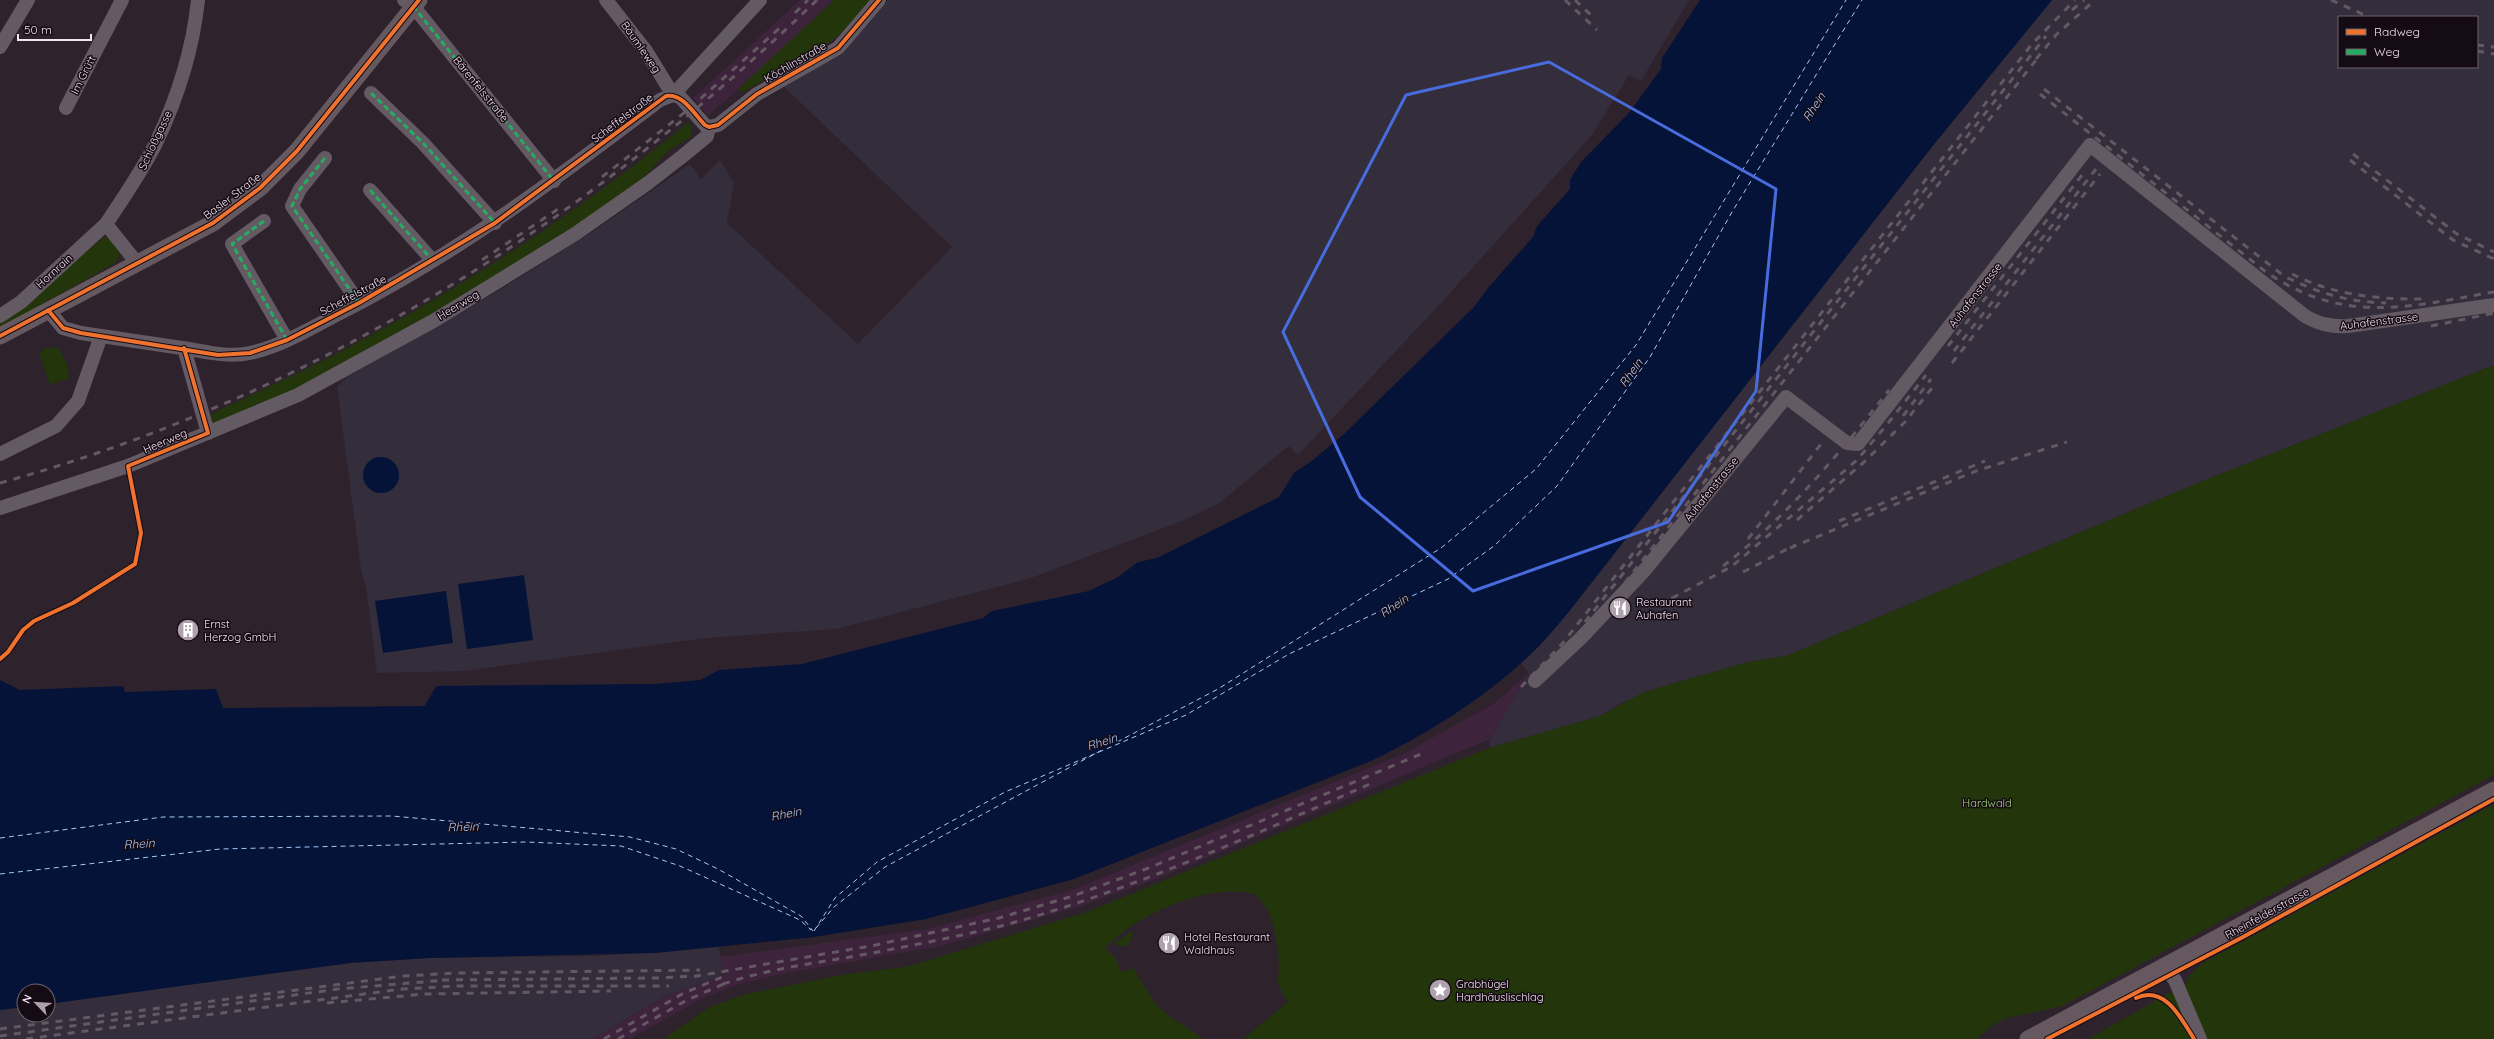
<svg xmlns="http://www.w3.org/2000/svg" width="2494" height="1039" viewBox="0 0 2494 1039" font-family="Quicksand,sans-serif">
<rect width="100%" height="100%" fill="#2e222d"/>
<path fill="#342d3c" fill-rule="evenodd" d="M888,0h801l-48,81 -12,-6 -37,60 -151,168 -143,152 -9,-9 -70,57 -37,18 -151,57 -195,51 -130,9 -241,33 -88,2 -11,-85 -5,-19 -24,-182 10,-10 148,-84 100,-63 95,-66 11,15 19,-19 14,23 -7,40 131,121 94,-97 -170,-162 60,-31z
M2052,0h442v365l-301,120 -407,171 -37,6 -75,21 -51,19 -23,14 -111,32 1,-9 39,-66 -8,-10 46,-49 38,-48 326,-418zM2339,17h138v50h-138z
M719,947l4,28 -60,22 -70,42h-593v-29l24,-3v8h24v-11l226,-31 76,-10 79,-5 168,-2z"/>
<path fill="#3d233b" d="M800,0h34l-57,55 -69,61 -15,-18z
M1529,673l-39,66 -334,140 -78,28 -137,39 -159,28 -42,10 -37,14 -73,41h-37l70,-42 60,-22 -3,-18 207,-28 145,-39 333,-137 88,-49z"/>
<path fill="#22350b" d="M834,0h36l-25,30 -19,15 -85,48 -3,-4z
M689,122l3,4 -1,11 -23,14 -30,33 -172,114 -173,93 -79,33 -7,-8c52,-25 105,-48 155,-76 116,-62 225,-135 327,-218z
M103,238h5l12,10v7l-5,8 -115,65v-6z
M47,348h12l8,17 2,13 -19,7 -11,-32z
M2494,365v410l-409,219 -26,13 -52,11 -14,7 -16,14h-734l45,-37 -11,-19c5,-18 -1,-57 -10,-74 -3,-5 -8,-10 -12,-15 -46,-12 -118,20 -150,54l11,11 5,13 12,-4 23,36 14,13 34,22h-540l44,-31 34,-13 105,-21 59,-7 181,-55 402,-164 111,-32 42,-23 32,-10 75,-21 37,-6 407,-171z
M2494,804v235h-406l99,-56 2,-7 12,-12z
M1134,930l-5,16h-10l-5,-3z"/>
<path fill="#041337" d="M1700,0h352l-121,148 -364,466c-12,14 -24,29 -37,41 -47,44 -101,78 -159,106l-297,118 -148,40 -112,18 -158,16 -227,5 -79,5 -302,41v-13h-24v16l-24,3v-330l20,10 103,-4 2,6 91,-3 7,19 202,-2 11,-20 220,-2 44,-4 19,-10 83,-6 181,-46 9,-7 97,-20 29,-14 20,-15 19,-4 122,-61 15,-24 19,-13 31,-26 130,-127 14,-19 45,-51 4,-11 33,-37v-9l11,-18 47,-48 33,-45 1,-11z
M363 475a18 18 0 1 1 36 0a18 18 0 1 1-36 0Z
M524,575l9,65 -66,9 -9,-65z
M446,591l7,52 -70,10 -8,-52z"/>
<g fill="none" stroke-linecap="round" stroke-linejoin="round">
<path stroke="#a8c8fa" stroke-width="1" stroke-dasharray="5 4" stroke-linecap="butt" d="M1117,742l101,-53 223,-141 95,-79 100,-124 210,-345
M0,838l163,-21 229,-1 238,21 46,12 42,20 83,47 12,15
M0,874l220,-25 306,-7 95,4 59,20 120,54 11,10
M816,928l18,-21 51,-40 217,-117
M814,931l21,-33 42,-36 128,-70 181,-77 103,-61 159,-75 46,-33 63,-60 93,-129 82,-145 130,-212"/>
<path stroke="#645a63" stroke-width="14" d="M404,0l9,6 141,175
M606,0l40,51 27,44
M0,47l28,-47
M371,93l52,50 72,80
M673,95l7,2 25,28 4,2
M66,108l56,-108
M709,127l9,-2 39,-31 81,-46 41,-48
M325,158l-25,31 -8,17 67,97
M370,190l63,71
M264,221l-32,23 55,96
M137,263l-31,-39c18,-27 36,-53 50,-81 21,-44 37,-95 42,-143
M48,310l15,18 18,5c33,5 67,10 101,15 22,3 44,10 68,5 32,-7 61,-25 90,-40 117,-59 216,-134 320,-213l13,-5 87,-95
M0,316l21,-14 85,-78
M184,348l24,85
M0,454l56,-28 22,-25 23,-65
M0,508l128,-42 170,-71 137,-75 140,-86 73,-51 36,-28 23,-19 2,-9
M1535,681l46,-43 63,-67 142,-174 61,46 11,1 232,-299 215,171c14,8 26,11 43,10l146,-21
M2163,966l12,14 25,59"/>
<path stroke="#66585f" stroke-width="17" d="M0,336l213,-113 47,-35 37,-37 122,-151
M2028,1039l466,-249"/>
<path stroke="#645963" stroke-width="3" stroke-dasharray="7 7" stroke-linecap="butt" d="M1565,0l32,30
M1575,0l18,17
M2331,0l38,17
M2072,10l12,-10
M795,13l13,-13
M2477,45l17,2
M2477,51l17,3
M2036,59l20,-24 39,-35
M2044,89l240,187c33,17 64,26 102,27
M2040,94l226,178c78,53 141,35 228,20
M2353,154l104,80 37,18
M2350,160l103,80 41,19
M602,177l87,-68 93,-83
M482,260l76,-51
M2292,274c40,21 89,26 134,25
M2431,326l63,-13
M1948,346l138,-176
M1954,351l142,-182
M1952,363l148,-189
M1903,416l28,-37
M0,483c310,-85 587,-261 817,-483
M1797,520l66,-57 42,-41 31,-39
M1839,521l146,-60
M1748,539l73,-95
M1790,548l186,-77 91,-29
M1723,566c64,-49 117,-113 166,-176
M1743,572l52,-27
M1616,594l424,-539
M1672,598l59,-31 104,-88 22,-19 28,-33 41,-52
M1659,605l17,-9
M1585,622l461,-586
M1521,687l41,-43 470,-600 43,-44
M442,980l215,-2 40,-2 179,-31 123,-27 74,-22 73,-27 275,-115
M723,984c42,-14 85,-20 127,-27 50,-9 101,-19 151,-31 124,-33 252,-91 369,-142
M327,1003l97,-9 187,-3
M0,1029l403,-53 55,-3 242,-3
M0,1036l338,-47 109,-9
M26,1039l376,-50 54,-3h213
M604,1039l80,-46 43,-18
M618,1039l69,-39 41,-18"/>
<path stroke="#26ab63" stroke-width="3" stroke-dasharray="6 3" stroke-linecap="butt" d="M413,6l141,175
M371,93l52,50 72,80
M325,158l-25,31 -8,17 67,97
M370,190l63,71
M264,221l-32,23 55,96"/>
<g stroke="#150b14" stroke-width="6">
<path id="cycleway" d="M48,310l15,18 18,5 137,22 32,-2 37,-13 72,-37 136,-80 171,-127c17,-3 28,18 39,29l4,2 9,-2 39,-31 81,-46 41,-48
M0,336l213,-113 47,-35 37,-37 122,-151
M0,659l8,-7 15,-22 11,-9 39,-18 62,-39 6,-31 -13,-67 80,-33 -24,-85
M2136,998c29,-13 45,20 58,41
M2047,1039l196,-102 251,-138"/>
</g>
<use href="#cycleway" stroke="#ef722f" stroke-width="4"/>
</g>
<path fill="none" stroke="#486cdd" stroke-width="3" stroke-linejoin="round" d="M1549,62l227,127 -20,202 -88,131 -195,69 -113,-94 -77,-165 123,-237z"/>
<defs>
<g id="restaurant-disc" transform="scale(1.15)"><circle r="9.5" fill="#afa0ad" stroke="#150b14"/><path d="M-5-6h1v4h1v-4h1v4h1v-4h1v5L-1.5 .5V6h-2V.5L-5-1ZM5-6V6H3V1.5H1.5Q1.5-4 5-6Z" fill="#fff"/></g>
<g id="building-disc" transform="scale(1.15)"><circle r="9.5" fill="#afa0ad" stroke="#150b14"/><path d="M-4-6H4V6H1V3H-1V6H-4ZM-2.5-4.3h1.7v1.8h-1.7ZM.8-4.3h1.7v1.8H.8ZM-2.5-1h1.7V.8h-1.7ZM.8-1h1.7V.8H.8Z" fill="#fff"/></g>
<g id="sight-disc" transform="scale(1.15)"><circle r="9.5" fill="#afa0ad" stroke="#150b14"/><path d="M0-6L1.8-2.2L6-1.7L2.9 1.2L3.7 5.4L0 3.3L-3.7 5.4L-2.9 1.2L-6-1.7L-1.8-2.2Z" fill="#fff"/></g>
</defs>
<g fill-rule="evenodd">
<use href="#restaurant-disc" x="1620" y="608"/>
<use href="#building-disc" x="188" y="630"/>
<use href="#restaurant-disc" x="1169" y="943"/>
<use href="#sight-disc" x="1440" y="990"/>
</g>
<g text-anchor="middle" stroke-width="3" stroke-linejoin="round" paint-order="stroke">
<g font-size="11" fill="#f4e4f2" stroke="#150b14">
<text transform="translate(641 47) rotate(55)" y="4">Bäumleweg</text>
<text transform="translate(795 62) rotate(-30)" y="4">Köchlinstraße</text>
<text transform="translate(83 75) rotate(-63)" y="4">Im Grütt</text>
<text transform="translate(481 89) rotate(51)" y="4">Bärenfelsstraße</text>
<text transform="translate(622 118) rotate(-37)" y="4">Scheffelstraße</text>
<text transform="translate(155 140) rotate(-65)" y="4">Schloßgasse</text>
<text transform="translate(232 196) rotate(-37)" y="4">Basler Straße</text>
<text transform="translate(54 271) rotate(-42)" y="4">Hornrain</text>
<text transform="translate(353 295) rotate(-28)" y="4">Scheffelstraße</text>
<text transform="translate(1975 295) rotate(-52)" y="4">Auhafenstrasse</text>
<text transform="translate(458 305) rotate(-31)" y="4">Heerweg</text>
<text transform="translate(2379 321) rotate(-7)" y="4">Auhafenstrasse</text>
<text transform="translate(165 441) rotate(-23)" y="4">Heerweg</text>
<text transform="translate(1711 489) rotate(-51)" y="4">Auhafenstrasse</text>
<text transform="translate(2267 913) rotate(-29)" y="4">Rheinfelderstrasse</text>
</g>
<g font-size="11" fill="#f4e4f2" stroke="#150b14" text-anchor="start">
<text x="1636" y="606">Restaurant<tspan x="1636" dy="13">Auhafen</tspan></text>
<text x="204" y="628">Ernst<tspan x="204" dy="13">Herzog GmbH</tspan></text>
<text x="1184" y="941">Hotel Restaurant<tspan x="1184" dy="13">Waldhaus</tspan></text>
<text x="1456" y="988">Grabhügel<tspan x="1456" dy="13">Hardhäuslischlag</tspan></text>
</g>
<g font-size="11" fill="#a2d67a" stroke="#150b14">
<text x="1987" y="807">Hardwald</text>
</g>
<g font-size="12" font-style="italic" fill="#a8c8fa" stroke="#150b14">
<text transform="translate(1814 107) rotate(-57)" y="4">Rhein</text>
<text transform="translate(1631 373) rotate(-55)" y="4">Rhein</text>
<text transform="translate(1394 606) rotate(-34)" y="4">Rhein</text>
<text transform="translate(1102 742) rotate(-18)" y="4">Rhein</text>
<text transform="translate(786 814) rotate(-11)" y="4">Rhein</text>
<text transform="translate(463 827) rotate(-2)" y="4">Rhein</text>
<text transform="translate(139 844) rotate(-4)" y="4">Rhein</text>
</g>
</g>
<rect x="2338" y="16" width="140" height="52" fill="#150b14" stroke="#6e626d"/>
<rect x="2346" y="29" width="20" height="6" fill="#ef722f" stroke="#6e626d"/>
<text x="2374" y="36" font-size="12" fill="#f4e4f2">Radweg</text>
<rect x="2346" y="49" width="20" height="6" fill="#26ab63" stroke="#6e626d"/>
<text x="2374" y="56" font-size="12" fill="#f4e4f2">Weg</text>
<g transform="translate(36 1003) rotate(295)"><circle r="19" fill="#150b14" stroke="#6e626d"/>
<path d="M0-3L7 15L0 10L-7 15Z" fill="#afa0ad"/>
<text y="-6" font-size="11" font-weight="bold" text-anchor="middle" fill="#f4e4f2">N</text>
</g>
<path d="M18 34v6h73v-6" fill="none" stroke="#f4e4f2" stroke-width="2"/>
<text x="24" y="34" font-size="12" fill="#f4e4f2" stroke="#150b14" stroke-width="3" paint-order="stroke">50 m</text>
</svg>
